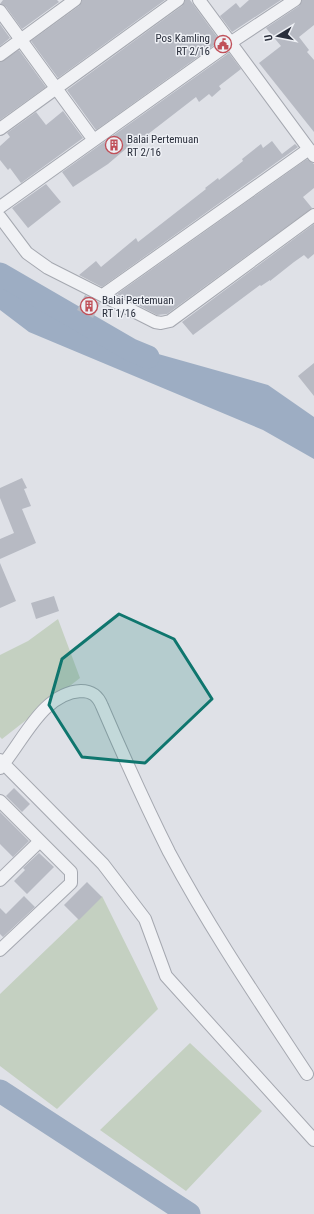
<svg xmlns="http://www.w3.org/2000/svg" width="314" height="1214" viewBox="0 0 314 1214" font-family="'Roboto Condensed',sans-serif">
<rect width="100%" height="100%" fill="#dfe1e7"/>
<path fill="#c4d0c1" d="M58,619l22,59 -78,61 -2,-2v-82l28,-14z
M102,896l56,113 -101,100 -57,-43v-72z
M190,1043l72,68 -76,80 -86,-61z"/>
<path fill="#9dadc3" d="M0,277l31,23 81,41 156,44 46,32v42l-51,-29 -234,-98 -29,-22z"/>
<g fill="none" stroke-linecap="round" stroke-linejoin="round">
<path stroke="#9dadc3" stroke-width="23" d="M0,274l131,76 17,7
M0,1091l189,123"/>
</g>
<path fill="#b7bac3" d="M3,0h54l2,2 -37,27 -16,-22 -6,-3z
M82,0h83l-107,78 -27,-37 48,-35z
M185,0h5l30,41 -124,89 -29,-40 115,-84z
M249,0h32l-49,32 -12,-16 16,-13 4,5z
M302,0h12v25l-15,12 10,13 -2,2 7,8v72l-55,-69 22,-17 -15,-18 33,-22z
M0,24l10,14 -10,8z
M19,50l27,37 -46,33v-58z
M229,53l12,16 -22,17 2,3 -9,8 -3,-3 -10,8 -3,-5 -53,41 -2,-2 -33,28 -35,23 -11,-15z
M63,111l20,27 -62,45 -11,-15 -2,2 -8,-10v-14l10,-9 -3,-4 29,-21 10,13z
M272,141l10,13 13,-10 3,3 -196,140 -23,-12 17,-14 5,6 35,-29 2,4 68,-53 -1,-1 13,-10 1,2 24,-19 -1,-2 19,-15 2,4z
M307,159l7,5v24l-11,9 9,11 -145,106 -10,1 -40,-21z
M46,184l15,18 -33,26 -16,-20z
M314,224v30l-6,5 -4,-4 -10,7 -24,19v-1l-9,6 -1,-1 -67,50 -11,-13z
M85,295l15,8 -7,15 -16,-8z
M314,363v33l-16,-20z
M22,478l5,10 -3,1 7,17 -9,3 14,34 -36,16v-20l14,-6 -14,-35v-10z
M0,563l16,38 -16,7z
M54,596l5,15 -23,8 -5,-16z
M14,788l16,16 -8,8 -16,-16z
M0,812l29,29 -16,16 -13,-13z
M39,853l15,14 -27,27 -13,-13 11,-11 -2,-2z
M87,882l15,15 -23,23 -15,-15z
M24,896l11,11 -32,30 -3,-3v-26l6,6z"/>
<g fill="none" stroke-linecap="round" stroke-linejoin="round">
<g stroke="#a5a8b0" stroke-width="14">
<path id="minor" d="M199,0l115,156
M0,11l93,128
M0,55l75,-55
M0,129l178,-129
M0,207l230,-164 65,-43
M0,217l27,36 21,15 107,54 6,1 9,-2 144,-106
M103,295l206,-146
M0,760l103,104 42,55 21,57 148,164
M0,768c23,-26 42,-75 81,-77 11,0 17,5 21,15 21,49 43,98 67,146 41,77 90,149 138,222
M0,801l71,71v11l-71,67
M0,880l40,-39"/>
</g>
<use href="#minor" stroke="#f1f2f5" stroke-width="12"/>
</g>
<path fill="#0f766e" fill-opacity="0.2" stroke="#0f766e" stroke-width="3" stroke-linejoin="round" d="M119,614l55,25 38,60 -67,64 -63,-6 -33,-52 13,-46z"/>
<defs>
<g id="civic-ring" transform="scale(0.9)"><circle r="9.5" fill="#eef0f5" stroke="#c05059" stroke-width="1.5"/><path d="M-.6-6.5H3V-4.5H.6V-3L4-1V1h2V6H-6V1h2V-1L-.6-3ZM-1.2 2.5V6h2.4V2.5Z" fill="#c05059"/></g>
<g id="building-ring" transform="scale(0.9)"><circle r="9.5" fill="#eef0f5" stroke="#c05059" stroke-width="1.5"/><path d="M-4-6H4V6H1V3H-1V6H-4ZM-2.5-4.3h1.7v1.8h-1.7ZM.8-4.3h1.7v1.8H.8ZM-2.5-1h1.7V.8h-1.7ZM.8-1h1.7V.8H.8Z" fill="#c05059"/></g>
</defs>
<g fill-rule="evenodd">
<use href="#civic-ring" x="223" y="44"/>
<use href="#building-ring" x="114" y="145"/>
<use href="#building-ring" x="89" y="306"/>
</g>
<g text-anchor="middle" stroke-width="3" stroke-linejoin="round" paint-order="stroke">
<g font-size="11" fill="#2a2f3c" stroke="#eef0f5" text-anchor="start">
<text x="210" y="42" text-anchor="end">Pos Kamling<tspan x="210" dy="13">RT 2/16</tspan></text>
<text x="127" y="143">Balai Pertemuan<tspan x="127" dy="13">RT 2/16</tspan></text>
<text x="102" y="304">Balai Pertemuan<tspan x="102" dy="13">RT 1/16</tspan></text>
</g>
</g>
<g transform="translate(278 36) rotate(260)" stroke="#eef0f5" stroke-width="3" paint-order="stroke">
<path d="M0-3L7 15L0 10L-7 15Z" fill="#2a2f3c"/>
<text y="-6" font-size="11" font-weight="bold" text-anchor="middle" fill="#2a2f3c">U</text>
</g>
</svg>
